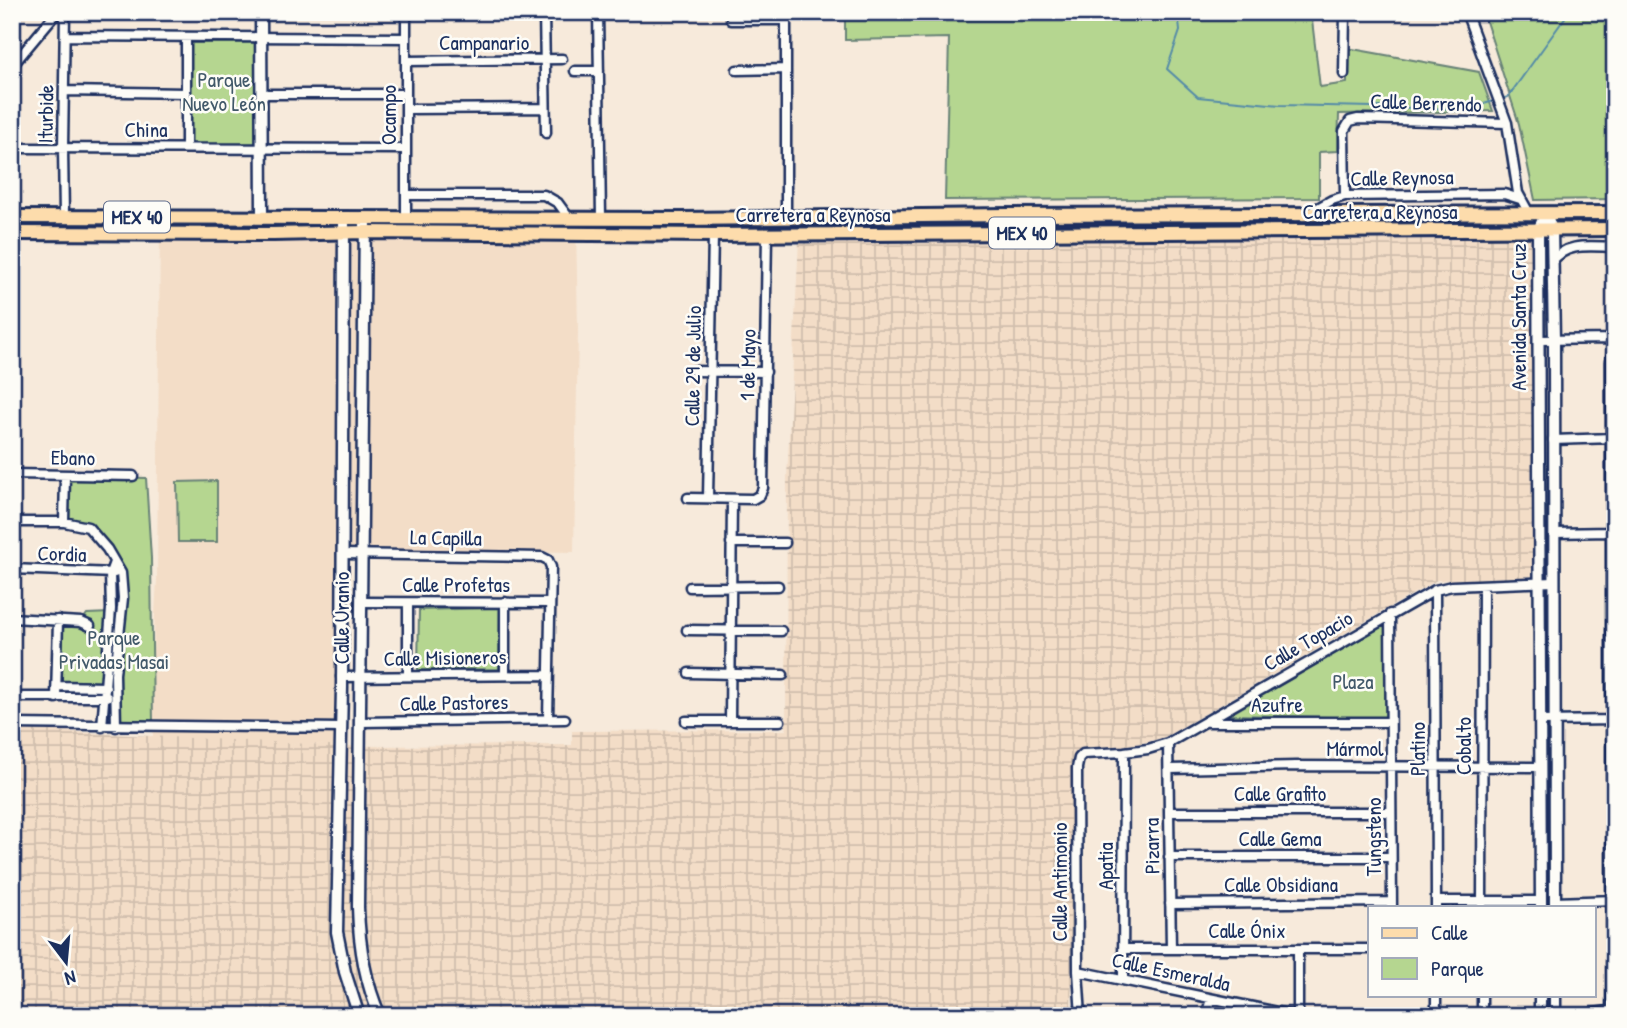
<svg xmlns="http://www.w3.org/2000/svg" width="1627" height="1028" viewBox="0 0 1627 1028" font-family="'Patrick Hand',sans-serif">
<defs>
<pattern id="industrial-grid" width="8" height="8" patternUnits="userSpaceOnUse" patternTransform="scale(1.75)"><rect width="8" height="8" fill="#f3ddc7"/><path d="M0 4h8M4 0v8" fill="none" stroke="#d0bead"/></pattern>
</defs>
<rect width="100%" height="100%" fill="#f7eadb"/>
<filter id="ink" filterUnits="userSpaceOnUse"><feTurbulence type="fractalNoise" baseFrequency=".0143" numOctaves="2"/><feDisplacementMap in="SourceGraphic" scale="14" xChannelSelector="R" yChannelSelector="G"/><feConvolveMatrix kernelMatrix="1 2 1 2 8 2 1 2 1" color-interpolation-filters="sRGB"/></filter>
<g filter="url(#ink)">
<path fill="#f3ddc7" d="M160,224l416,1 2,105 -4,222 -225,-4 -1,198 -195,-8 -1,-71 5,-87z"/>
<path fill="url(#industrial-grid)" d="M1547,238l-2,341 -108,1 -274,158 -87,20 -5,258h-1059v-287l336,17 224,-1v-14l214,-1 1,-252 12,-239z"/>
<path fill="#b5d690" stroke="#688277" stroke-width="2" d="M845,12h466l9,75 27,-4v-35l132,24 14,39 -154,3 -1,37 -19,1v46l-374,2 4,-162 -104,2z
M1483,12h132v187l-80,1 -16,-76z
M261,36l1,112 -76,-1v-110z
M65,476l81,2 5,80 2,169h-37l-2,-40h-10v10l-48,1 2,-78 23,2 6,-8 23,-1 4,-51 -26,-35 -24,-5z
M217,481v61h-39l-1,-60z
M500,608l-1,61 -81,1 1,-60z
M1386,624l1,94 -158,-3z"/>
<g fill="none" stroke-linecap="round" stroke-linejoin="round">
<path stroke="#548ba8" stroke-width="2" d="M1178,12l2,19 -13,38 31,28 82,8 187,4 30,-9
M1502,99l6,-2 61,-85"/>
<g stroke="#1b2f5e" stroke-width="13">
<path id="minor" d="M406,12v206
M544,12l2,121
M598,12l3,206
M1466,12l41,111 11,70 11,20
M731,20h55
M65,36l341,2
M186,37v110
M407,61l155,-2
M12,66l45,-54
M737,70l49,-1
M575,71h24
M1344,74l1,-62
M64,91l122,2
M261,94h145
M406,109l138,-1
M12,148l394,1
M406,195h138l14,8 11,15
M1345,196l-1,-65 6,-10 8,-2 149,4
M1307,214l25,-14 13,-4 159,-2 16,5
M64,217l-1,-69 2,-136
M786,218v-206
M1552,262c14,-21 41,-15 63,-15
M1540,340l73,-1
M694,371l72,1
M1553,440l60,-2
M12,474l121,2
M688,498l65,1 7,-4 3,-7 4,-253
M708,498l5,-263
M12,522h52l24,5 19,22 14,24 2,25 -8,76 1,53
M64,522l1,-46
M1554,533l56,-1
M731,543h54
M342,554l200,3 6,3 3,7 -3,152
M12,569l102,4
M690,587l88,-1
M1435,590l1,317
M361,602l189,1
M1390,614l2,293
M12,618l69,4 9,4
M687,630l94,1
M689,673l94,2
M505,674v-72
M408,675v-72
M341,677l208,-2
M57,686l49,1
M12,697h95
M56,698l2,-78
M686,721h94
M730,721l2,-222
M1541,721l74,-1
M360,722l205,-3
M1209,722h181
M12,724l329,4
M102,727l9,-118 -1,-36 4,-11
M1168,743l3,206
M1170,769l126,-3 244,1
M1169,812h222
M1169,857h222
M1436,901h105
M1555,902l60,-2
M1170,904l222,-2
M1482,907l1,-322
M1124,949h246
M1298,949v67
M1078,971l219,45
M1123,979l1,-227
M1436,995v21
M1612,1010l-1,-648 4,-27
M1081,1016l-3,-45 -1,-203 2,-10 4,-4 41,-2 24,-3 20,-6 267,-153 17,-4 102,-4
M1206,1016l5,-17
M1482,1016v-21
M1573,1016l42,-6"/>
</g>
<g stroke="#1b2f5e" stroke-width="15">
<path id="tertiary" d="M261,12l1,206
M1546,213l6,17 2,109 1,568
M344,218l-2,469 -5,245 8,40 14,44
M365,218l-7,689c1,37 7,75 22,109
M1541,907l-3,-677 8,-17
M1540,1016v-21
M1555,1016v-21"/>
</g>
<g stroke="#1b2f5e" stroke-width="18">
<path id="primary" d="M12,217l670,2 325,-4 608,-2
M12,233l261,1 92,-2 348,3 902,-6"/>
</g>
<use href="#minor" stroke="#fdfcf7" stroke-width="8"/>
<use href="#tertiary" stroke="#fdfcf7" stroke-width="10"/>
<use href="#primary" stroke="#fddcac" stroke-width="12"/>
</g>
</g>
<g text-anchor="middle" stroke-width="5" stroke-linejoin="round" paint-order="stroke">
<g fill="#fdfcf7" stroke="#5f6c8c" stroke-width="2">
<rect x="104" y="201.5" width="66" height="31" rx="5"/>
<rect x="989" y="217.5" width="66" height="31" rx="5"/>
</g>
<g font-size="19" font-weight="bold" fill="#1b2f5e">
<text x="137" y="224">MEX 40</text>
<text x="1022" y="240">MEX 40</text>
</g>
<g font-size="21" fill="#1b2f5e" stroke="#fdfcf7">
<text x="484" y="50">Campanario</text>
<text transform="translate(1426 103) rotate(2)" y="7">Calle Berrendo</text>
<text transform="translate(46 114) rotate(-89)" y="7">Iturbide</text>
<text transform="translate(389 115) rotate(-90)" y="7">Ocampo</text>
<text x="146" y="137">China</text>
<text transform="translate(1402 178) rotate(-1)" y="7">Calle Reynosa</text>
<text x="1380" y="219">Carretera a Reynosa</text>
<text x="813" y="222">Carretera a Reynosa</text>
<text transform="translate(1519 317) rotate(-90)" y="7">Avenida Santa Cruz</text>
<text transform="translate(748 365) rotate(-89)" y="7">1 de Mayo</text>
<text transform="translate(693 366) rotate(-89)" y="7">Calle 29 de Julio</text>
<text transform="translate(73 458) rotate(1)" y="7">Ebano</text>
<text transform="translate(446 538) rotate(1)" y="7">La Capilla</text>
<text transform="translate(62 554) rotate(2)" y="7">Cordia</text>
<text x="456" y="592">Calle Profetas</text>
<text transform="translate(342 618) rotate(-90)" y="7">Calle Uranio</text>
<text transform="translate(1308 641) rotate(-30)" y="7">Calle Topacio</text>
<text transform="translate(445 658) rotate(-1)" y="7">Calle Misioneros</text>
<text transform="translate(454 703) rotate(-1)" y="7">Calle Pastores</text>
<text x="1277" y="712">Azufre</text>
<text transform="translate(1464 746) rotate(-90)" y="7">Cobalto</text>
<text x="1355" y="756">Mármol</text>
<text transform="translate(1418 749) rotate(-90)" y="7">Platino</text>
<text x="1280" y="801">Calle Grafito</text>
<text transform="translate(1374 837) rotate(-90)" y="7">Tungsteno</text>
<text x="1280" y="846">Calle Gema</text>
<text transform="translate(1152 846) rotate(-91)" y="7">Pizarra</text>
<text transform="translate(1106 866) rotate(-90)" y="7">Apatia</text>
<text transform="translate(1060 882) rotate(-90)" y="7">Calle Antimonio</text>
<text x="1281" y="892">Calle Obsidiana</text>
<text x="1247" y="938">Calle Ónix</text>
<text transform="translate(1171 972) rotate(12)" y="7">Calle Esmeralda</text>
</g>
<g font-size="21" fill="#42596a" stroke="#fdfcf7">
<text x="224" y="87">Parque<tspan x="224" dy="24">Nuevo León</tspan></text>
<text x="114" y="645">Parque<tspan x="114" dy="24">Privadas Masai</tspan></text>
<text x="1353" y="689">Plaza</text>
</g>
</g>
<rect width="1627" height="1028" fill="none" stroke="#fdfcf7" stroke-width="42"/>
<rect x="21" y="21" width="1585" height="986" fill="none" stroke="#1b2f5e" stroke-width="2.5" filter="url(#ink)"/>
<rect x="1368" y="906" width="228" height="91" fill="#fdfcf7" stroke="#a3aaba" stroke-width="2"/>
<rect x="1382" y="928" width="35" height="10" fill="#fddcac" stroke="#a3aaba" stroke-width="2"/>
<text x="1431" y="940" font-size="21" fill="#1b2f5e">Calle</text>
<rect x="1382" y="958" width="35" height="21" fill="#b5d690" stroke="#a3aaba" stroke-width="2"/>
<text x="1431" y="976" font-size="21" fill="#1b2f5e">Parque</text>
<g transform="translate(66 962) rotate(164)" stroke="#fdfcf7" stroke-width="5" paint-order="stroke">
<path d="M0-5L12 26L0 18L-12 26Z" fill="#1b2f5e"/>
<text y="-10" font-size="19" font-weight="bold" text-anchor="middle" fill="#1b2f5e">N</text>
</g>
</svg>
